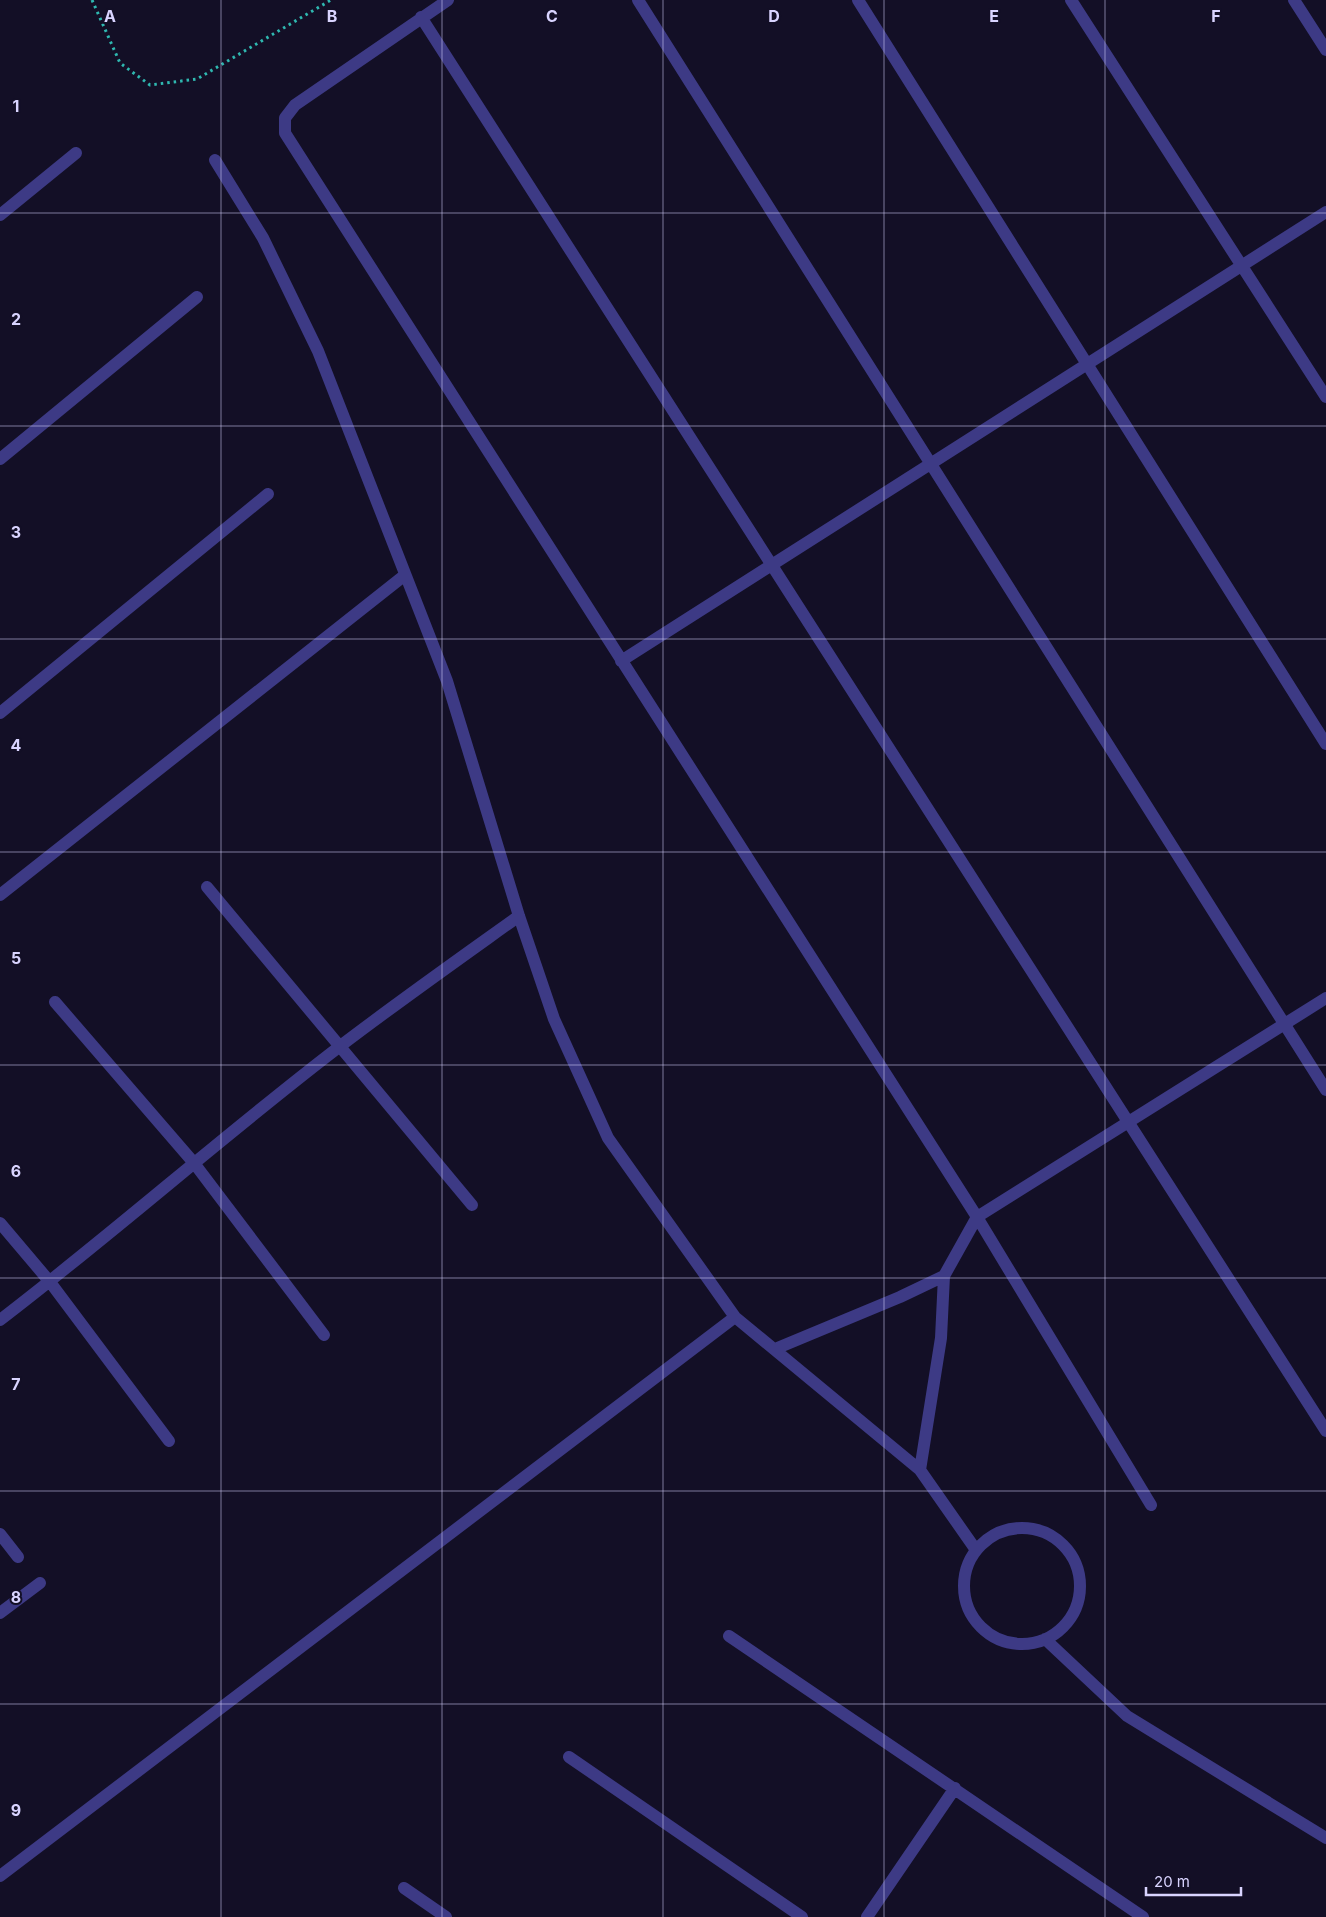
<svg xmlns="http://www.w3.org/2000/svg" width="1326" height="1917" viewBox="0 0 1326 1917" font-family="Inter,sans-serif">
<rect width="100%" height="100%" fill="#130f26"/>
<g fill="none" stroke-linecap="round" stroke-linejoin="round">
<path stroke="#2fb8b0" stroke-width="3" stroke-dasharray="2.5 4" stroke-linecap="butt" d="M92,0l28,63 30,22 47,-6 134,-79"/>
<path stroke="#3d3a85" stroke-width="12" d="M448,0l-153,105 -10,13v15l692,1084 174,288
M638,0l688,1090
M858,0l468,744
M1071,0l255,397
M1294,0l32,50
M421,17l905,1414
M215,160l48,78 55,113 129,330 72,235 35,103 54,119 127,179 185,153 56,80
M0,215l76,-62
M0,459l197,-162
M621,661l705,-449
M0,713l268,-219
M207,887l265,318
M0,895l405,-320
M55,1002l139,161 130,172
M0,1223l50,59 119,159
M944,1276l33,-59 349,-219
M0,1320c115,-88 224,-185 339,-273 59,-45 120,-88 180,-131
M775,1349l125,-52 44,-21 -3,62 -21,132
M964 1586a58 58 0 1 1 116 0a58 58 0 1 1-116 0Z
M0,1534l18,23
M0,1613l40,-30
M729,1636l414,281
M1045,1639l82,77 199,122
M569,1757l233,160
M0,1876l735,-559
M404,1888l42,29
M867,1917l88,-129"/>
</g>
<path fill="none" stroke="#d9d4ff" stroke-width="1" stroke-opacity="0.55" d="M221,0v1917M442,0v1917M663,0v1917M884,0v1917M1105,0v1917M0,213h1326M0,426h1326M0,639h1326M0,852h1326M0,1065h1326M0,1278h1326M0,1491h1326M0,1704h1326"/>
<g font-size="16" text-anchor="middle" font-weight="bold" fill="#d9d4ff" stroke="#130f26" stroke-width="4" stroke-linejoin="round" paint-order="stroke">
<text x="110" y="22">A</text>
<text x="332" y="22">B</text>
<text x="552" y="22">C</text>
<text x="774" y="22">D</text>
<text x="994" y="22">E</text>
<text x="1216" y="22">F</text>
<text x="16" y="112">1</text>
<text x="16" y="325">2</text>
<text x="16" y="538">3</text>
<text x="16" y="751">4</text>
<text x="16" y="964">5</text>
<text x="16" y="1177">6</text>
<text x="16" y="1390">7</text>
<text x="16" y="1603">8</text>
<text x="16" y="1816">9</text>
</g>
<path d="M1146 1887v8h95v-8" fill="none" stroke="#d9d4ff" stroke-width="2.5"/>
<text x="1154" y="1887" font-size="15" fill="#d9d4ff" stroke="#130f26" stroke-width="4" paint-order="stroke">20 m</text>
</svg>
